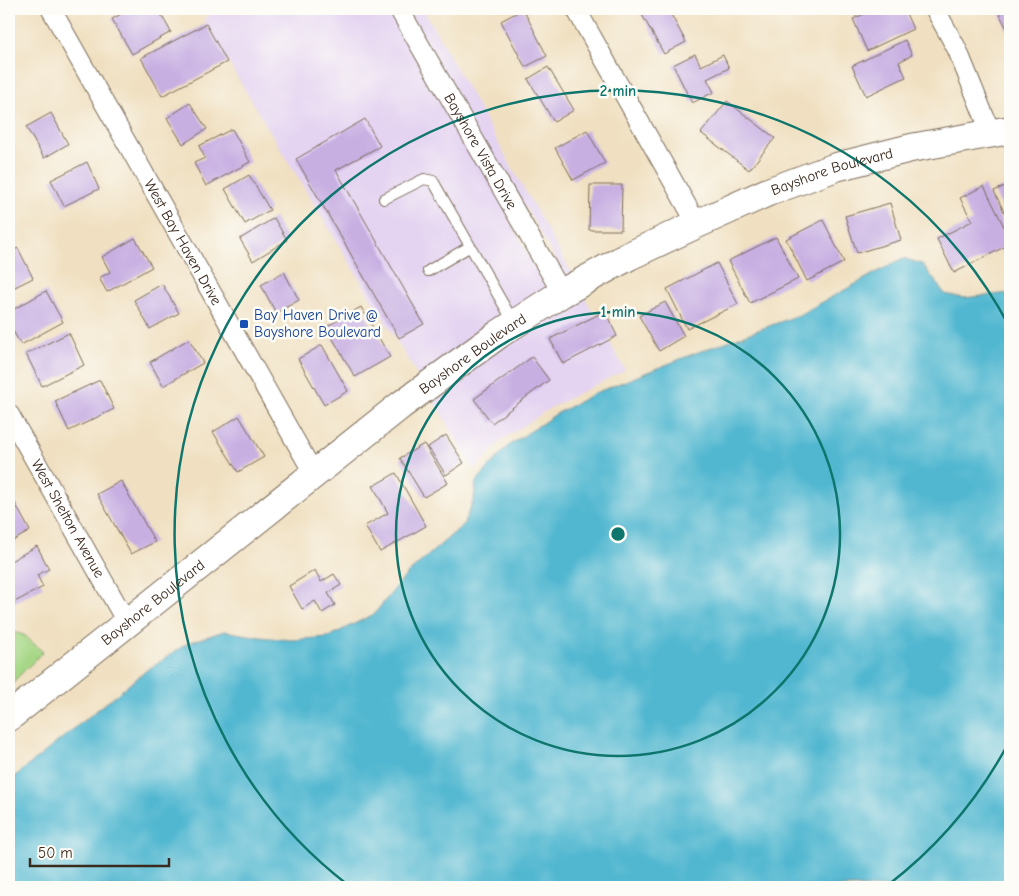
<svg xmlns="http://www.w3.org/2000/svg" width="1019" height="896" viewBox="0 0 1019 896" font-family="'Comic Neue',sans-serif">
<rect width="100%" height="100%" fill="#fdfcf7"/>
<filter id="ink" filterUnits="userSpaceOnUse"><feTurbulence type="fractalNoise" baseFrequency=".02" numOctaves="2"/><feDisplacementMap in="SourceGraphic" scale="10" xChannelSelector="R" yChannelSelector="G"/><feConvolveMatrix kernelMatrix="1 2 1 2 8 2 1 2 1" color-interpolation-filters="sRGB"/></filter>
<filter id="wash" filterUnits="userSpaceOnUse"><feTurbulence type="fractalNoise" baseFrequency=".0096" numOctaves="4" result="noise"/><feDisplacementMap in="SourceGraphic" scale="20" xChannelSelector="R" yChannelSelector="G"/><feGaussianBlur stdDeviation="1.12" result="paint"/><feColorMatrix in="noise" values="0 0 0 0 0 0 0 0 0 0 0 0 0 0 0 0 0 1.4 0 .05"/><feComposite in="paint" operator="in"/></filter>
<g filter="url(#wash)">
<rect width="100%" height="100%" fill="#f0e0c1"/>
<path fill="#e4d3f1" d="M219,9h204l150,267 -6,3 -41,-71 -18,10 41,72 -129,89 -201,-332 -15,-28z
M582,293l43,77 -73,37 -50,33 -27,30 -45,-75z"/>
<path fill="#a6d786" stroke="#708052" d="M9,631l15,4 19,17 -34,34z"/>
<path fill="#51b7d0" stroke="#467077" d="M903,258l19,6 23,30 18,4 47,-5v594h-1001v-106l138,-111 41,-27 36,-12 36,6 31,3 37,-3 46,-23 33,-40 56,-49 11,-26 2,-17 31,-35 49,-33 39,-21 98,-39 106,-39z"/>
<g id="blocks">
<path fill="#c7afe2" d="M130,9h28l13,23 -39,22 -20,-35z
M523,9l24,47 -22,11 -24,-46z
M648,9h20l18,33 -22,12 -23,-41z
M846,9h15l-5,7z
M875,9h29l9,20 -46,22 -14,-32z
M997,9h13v26z
M206,24l21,38 -65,34 -21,-38z
M905,40l7,15 -13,7 7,15 -40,19 -14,-30z
M695,54l6,12 22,-11 6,13 -22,11 7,13 -22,11 -19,-38z
M548,67l26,43 -20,12 -26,-43z
M727,101l48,37 -26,32 -48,-37z
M190,103l17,26 -24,15 -16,-26z
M51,113l17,31 -24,14 -18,-31z
M365,119l15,27 -44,24 88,154 -25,14 -103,-179z
M232,129l18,33 -44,24 -12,-23 11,-5 -6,-12z
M587,130l18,33 -32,17 -18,-32z
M87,162l12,27 -35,17 -13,-26z
M249,175l21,35 -25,14 -20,-35z
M1010,184v40l-16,-33z
M590,185h32l-1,45h-32z
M984,186l26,53v5l-56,29 -17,-34 35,-18 -12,-23z
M890,203l11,37 -44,13 -12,-37z
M274,218l13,22 -34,21 -13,-22z
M823,220l21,42 -37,19 -21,-42z
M776,237l22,42 -48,24 -22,-42z
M135,238l17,29 -45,25 -8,-14 11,-6 -8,-15z
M18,248l15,30 -24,12v-37z
M717,263l21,41 -51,25 -20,-40z
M284,272l15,28 -23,13 -15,-28z
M162,284l17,29 -29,16 -16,-29z
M46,291l17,31 -42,23 -12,-21v-12z
M665,302l19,34 -25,15 -20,-35z
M361,307l29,50 -35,20 -29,-50z
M605,311l12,25 -54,28 -13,-25z
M69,333l15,32 -42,21 -16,-32z
M189,339l14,24 -40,23 -13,-24z
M322,345l26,46 -24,14 -26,-46z
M532,357l17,23 -57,43 -18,-24z
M100,380l14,29 -45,22 -14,-30z
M239,416l25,41 -26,15 -25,-40z
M446,435l18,28 -18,12 -18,-28z
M424,444l24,39 -24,14 -24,-39z
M396,473l30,53 -46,26 -15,-26 23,-13 -15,-27z
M121,481l34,61 -24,12 -34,-60z
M9,492l21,39 -21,12z
M37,546l12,23 -12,6 6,12 -34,18v-43z
M315,570l6,12 13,-8 7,11 -13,8 7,12 -13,8 -7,-12 -13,8 -13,-23z"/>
</g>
</g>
<g filter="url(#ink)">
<use href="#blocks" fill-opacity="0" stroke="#7a6a57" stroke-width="1"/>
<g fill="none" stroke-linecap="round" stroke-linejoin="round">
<g stroke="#7a6a57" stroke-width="12">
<path id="lane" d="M384,199l40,-20 9,2 81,142
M428,271l41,-24"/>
</g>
<g stroke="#7a6a57" stroke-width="21">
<g id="street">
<path id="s1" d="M51,9l263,465"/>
<path id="s2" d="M399,9l163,284"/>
<path d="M576,9l121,215"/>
<path d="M935,9l22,40 34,84"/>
<path id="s3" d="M9,414l118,209"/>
</g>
</g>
<g stroke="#7a6a57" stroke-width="30">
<g id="secondary">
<path id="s4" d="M9,717l392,-312 98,-71 63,-41 67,-37 68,-32 71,-32 68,-25 75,-19 99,-18"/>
</g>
</g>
<use href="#lane" stroke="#fff" stroke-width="10"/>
<use href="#street" stroke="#fff" stroke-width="19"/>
<use href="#secondary" stroke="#fff" stroke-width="28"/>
</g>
</g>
<g fill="none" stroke="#0f766e" stroke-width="2.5">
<circle cx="618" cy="534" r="222"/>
<path d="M1009 742A443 443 0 0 1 888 885M348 885A443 443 0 1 1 1009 326"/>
</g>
<rect fill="#1a4fb4" stroke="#fdfcf7" stroke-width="2" x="239" y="319" width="10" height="10" rx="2.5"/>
<g text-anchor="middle" stroke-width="5" stroke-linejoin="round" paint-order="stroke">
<g font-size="15" fill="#3b2a1e" stroke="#fdfcf7">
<text dy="5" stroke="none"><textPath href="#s2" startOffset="164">Bayshore Vista Drive</textPath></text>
<text dy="5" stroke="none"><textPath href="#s4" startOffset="994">Bayshore Boulevard</textPath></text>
<text dy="5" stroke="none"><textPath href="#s1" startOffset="268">West Bay Haven Drive</textPath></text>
<text dy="5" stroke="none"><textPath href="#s4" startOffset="589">Bayshore Boulevard</textPath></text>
<text dy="5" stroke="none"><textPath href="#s3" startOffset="120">West Shelton Avenue</textPath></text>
<text dy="5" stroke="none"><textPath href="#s4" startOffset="184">Bayshore Boulevard</textPath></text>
</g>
<g font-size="15" fill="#164399" stroke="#fdfcf7" text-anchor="start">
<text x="254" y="320">Bay Haven Drive @<tspan x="254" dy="17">Bayshore Boulevard</tspan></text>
</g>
</g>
<circle cx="618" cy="534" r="8" fill="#0f766e" stroke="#fdfcf7" stroke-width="2.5"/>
<g font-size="15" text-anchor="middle" font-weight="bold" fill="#0f766e" stroke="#fdfcf7" stroke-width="5" stroke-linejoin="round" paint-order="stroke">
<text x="618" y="96">2 min</text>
<text x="618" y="317">1 min</text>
</g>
<rect width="1019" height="896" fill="none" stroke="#fdfcf7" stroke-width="30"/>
<path d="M30 858v8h139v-8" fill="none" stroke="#3b2a1e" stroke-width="2.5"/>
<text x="38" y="858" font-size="15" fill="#3b2a1e" stroke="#fdfcf7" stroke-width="4" paint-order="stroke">50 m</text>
</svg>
